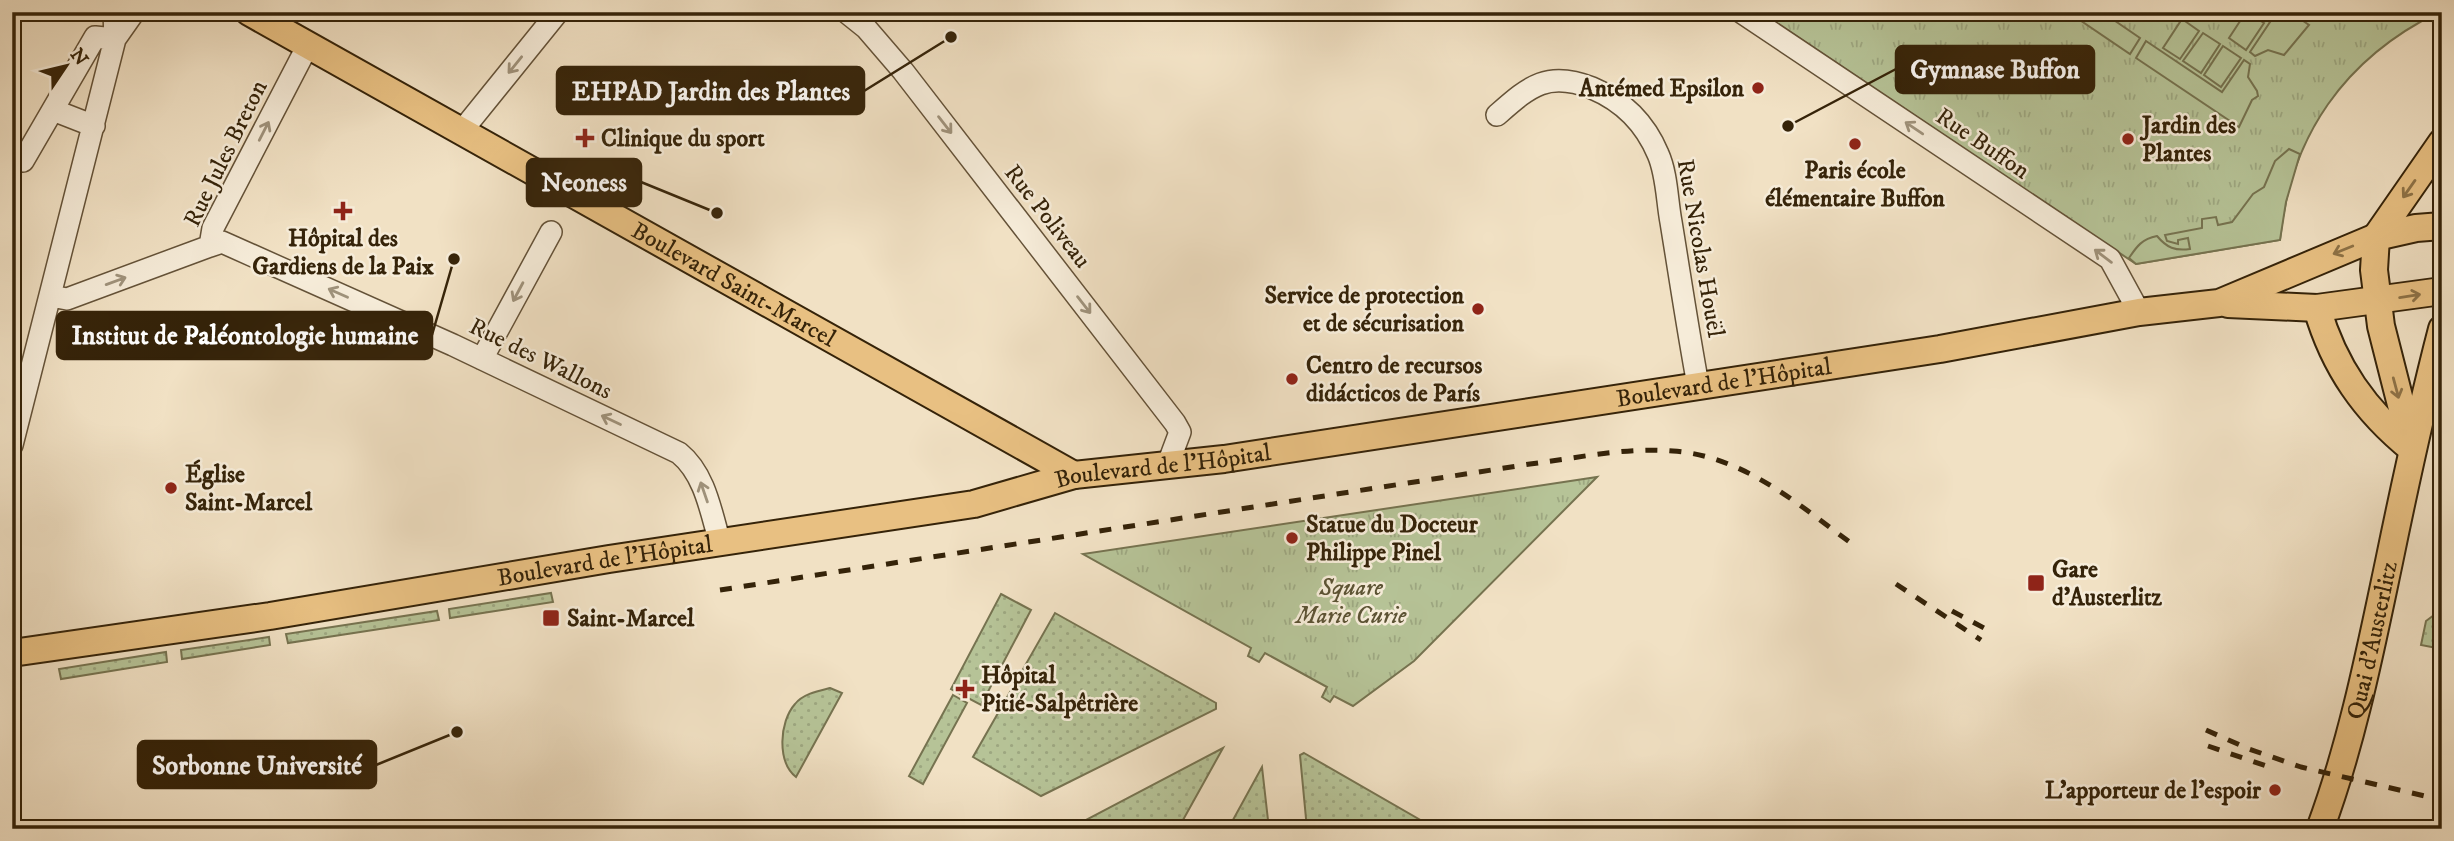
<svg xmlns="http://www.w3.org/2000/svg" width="2454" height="841" viewBox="0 0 2454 841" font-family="'IM FELL DW Pica',serif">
<defs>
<pattern id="grass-dots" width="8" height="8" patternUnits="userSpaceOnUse" patternTransform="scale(1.75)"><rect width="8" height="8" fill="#b6c397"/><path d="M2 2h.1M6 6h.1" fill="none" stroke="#9da781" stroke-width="1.8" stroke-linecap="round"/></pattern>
<pattern id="park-tufts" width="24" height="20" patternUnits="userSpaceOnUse" patternTransform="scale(1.75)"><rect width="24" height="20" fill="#b6c397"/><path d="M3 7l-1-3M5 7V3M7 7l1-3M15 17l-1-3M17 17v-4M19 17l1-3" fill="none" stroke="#9da781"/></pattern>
</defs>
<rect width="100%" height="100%" fill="#f1e1c4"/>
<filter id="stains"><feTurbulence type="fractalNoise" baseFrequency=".00286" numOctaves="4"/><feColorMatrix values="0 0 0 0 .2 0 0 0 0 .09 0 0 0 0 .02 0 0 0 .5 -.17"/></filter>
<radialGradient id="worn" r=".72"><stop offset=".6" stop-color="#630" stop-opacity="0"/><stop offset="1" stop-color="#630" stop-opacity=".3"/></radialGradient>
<path fill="url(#grass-dots)" stroke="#767350" stroke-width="2" d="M551,593l2,9 -103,16 -1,-9z
M1001,594l30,16 -50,95 -30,-16z
M2442,609v40l-21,-4 5,-24z
M437,611l2,9 -151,23 -2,-9z
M1055,613l161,90v6l-175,87 -68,-39z
M269,637l1,8 -88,14 -1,-9z
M166,652l1,10 -106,17 -2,-10z
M830,688l12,5 -46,84c-19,-15 -17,-55 -1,-73 8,-10 23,-13 35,-16z
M953,695l14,8 -44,81 -14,-8z
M1223,748l-45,81h-89l-9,-6z
M1304,753l132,76h-129l-7,-74z
M1262,767l7,62h-41z"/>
<path fill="url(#park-tufts)" stroke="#767350" stroke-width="2" d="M1760,12h679c-94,46 -149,124 -159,228l-144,24z
M1597,477l-183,184 -61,45 -19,-10 -4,6 -8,-5 5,-10 -62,-34 -6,9 -11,-6 3,-8 -168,-94z"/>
<path fill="#b6c397" stroke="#767350" stroke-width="2" d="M2068,12h34l38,26 -10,16z
M2246,12l18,11 -18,27 -17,-12z
M2255,12h35l19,13 -25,30 -16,-5 -13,6 -5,-4 20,-30z
M2182,19l17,12 -19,28 -17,-11z
M2203,33l17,11 -19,29 -18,-12z
M2146,41l76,51 22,-32 6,4 -2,13 9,14 1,5 -6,4 -13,27 -103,-69z
M2223,46l18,12 -20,29 -17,-12z
M2289,149l11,5 -14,48 -6,38 -144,24 -7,-6c8,-12 13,-19 28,-22 10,12 18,15 33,13l-2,-11 -10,2v4l-11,-3 -2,-6 37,-7v-9l14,-2 2,8 14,-3 21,-28 11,-7 11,-26z"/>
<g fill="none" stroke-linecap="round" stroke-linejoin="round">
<g stroke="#645238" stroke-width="24">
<path id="minor" d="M846,12l20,16 37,43 272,352 5,9 -12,32
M1741,12l369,247 29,53
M115,39l19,-27
M53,110l41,16
M1497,115c32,-28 50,-45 95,-27 31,13 53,35 66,66 9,20 9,47 13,68 9,55 17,109 27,163
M461,132l97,-120
M23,161l72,-124 20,2
M210,246l12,-4 9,4 222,99 226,108c26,21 32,59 41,90
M51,296l16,3 143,-53 3,-18 95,-183
M482,359l69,-127
M12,445l103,-406 -1,-27"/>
</g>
<g stroke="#352309" stroke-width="30">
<g id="major">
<path id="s1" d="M249,12l825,463"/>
<path d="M2228,304l89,4 125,-17"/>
<path d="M2317,308c17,59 48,103 95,141"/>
<path d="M2411,444l-30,-118 -7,-56 2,-33 66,-95"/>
<path id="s2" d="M12,653l258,-37 339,-57 365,-55 100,-29 150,-16 716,-110 199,-37 80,-9 157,-66 40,-9 26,-2"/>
<path id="s3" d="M2320,829c32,-86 50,-177 69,-267 16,-78 33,-156 53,-233"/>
</g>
</g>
<use href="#minor" stroke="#f6ecd9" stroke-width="21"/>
<use href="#major" stroke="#e8c082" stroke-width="26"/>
<path stroke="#352309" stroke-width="5" stroke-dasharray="12 12" stroke-linecap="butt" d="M1896,584l85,56
M720,590l810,-126c47,-6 96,-17 143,-13 72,5 127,55 182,95
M1952,611l34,18
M2206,730l43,19 52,18 141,33
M2208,746l67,23"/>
</g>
<defs><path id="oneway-shaft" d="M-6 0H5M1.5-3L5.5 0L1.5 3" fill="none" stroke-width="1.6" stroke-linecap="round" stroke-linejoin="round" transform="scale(1.75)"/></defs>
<g stroke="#9f927b">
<use href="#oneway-shaft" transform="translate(515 65) rotate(129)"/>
<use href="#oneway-shaft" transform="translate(945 125) rotate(52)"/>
<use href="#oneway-shaft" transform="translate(1914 128) rotate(-146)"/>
<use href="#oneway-shaft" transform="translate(264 131) rotate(-63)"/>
<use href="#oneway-shaft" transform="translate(2103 256) rotate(-143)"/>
<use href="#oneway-shaft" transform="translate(116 281) rotate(-20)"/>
<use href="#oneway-shaft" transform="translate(518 292) rotate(118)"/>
<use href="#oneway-shaft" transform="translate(338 293) rotate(-156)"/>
<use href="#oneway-shaft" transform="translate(1084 305) rotate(52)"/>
<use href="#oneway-shaft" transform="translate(611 420) rotate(-155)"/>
<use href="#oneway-shaft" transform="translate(704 492) rotate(-109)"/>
</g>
<g stroke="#8e7246">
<use href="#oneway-shaft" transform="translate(2409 189) rotate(125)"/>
<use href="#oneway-shaft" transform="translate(2343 250) rotate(158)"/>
<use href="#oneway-shaft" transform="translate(2410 296) rotate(-9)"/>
<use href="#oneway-shaft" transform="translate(2396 388) rotate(75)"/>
</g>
<g fill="#8f2418" stroke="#f6ecd9" stroke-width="2.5">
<circle cx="1758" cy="88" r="7"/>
<path d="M581.5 127.5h7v7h7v7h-7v7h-7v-7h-7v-7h7z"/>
<circle cx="2128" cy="139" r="7"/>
<circle cx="1855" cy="144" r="7"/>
<path d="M339.5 200.5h7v7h7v7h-7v7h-7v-7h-7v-7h7z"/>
<circle cx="1478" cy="309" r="7"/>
<circle cx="1292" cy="379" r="7"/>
<circle cx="171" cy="488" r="7"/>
<circle cx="1292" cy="538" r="7"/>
<rect x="2027" y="574" width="18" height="18" rx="3.5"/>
<rect x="542" y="609" width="18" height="18" rx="3.5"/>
<path d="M961.5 678.5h7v7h7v7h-7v7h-7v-7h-7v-7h7z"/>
<circle cx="2275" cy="790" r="7"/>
</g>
<g text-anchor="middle" stroke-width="5" stroke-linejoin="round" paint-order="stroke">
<g font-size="24" font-weight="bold" fill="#352309" stroke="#f6ecd9" text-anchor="start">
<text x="1744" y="96" text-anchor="end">Antémed Epsilon</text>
<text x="2142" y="133">Jardin des<tspan x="2142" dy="28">Plantes</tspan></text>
<text x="601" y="146">Clinique du sport</text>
<text x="1855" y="178" text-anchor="middle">Paris école<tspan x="1855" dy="28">élémentaire Buffon</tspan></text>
<text x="343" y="246" text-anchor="middle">Hôpital des<tspan x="343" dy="28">Gardiens de la Paix</tspan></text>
<text x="1464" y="303" text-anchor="end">Service de protection<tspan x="1464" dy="28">et de sécurisation</tspan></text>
<text x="1306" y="373">Centro de recursos<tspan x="1306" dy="28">didácticos de París</tspan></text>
<text x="185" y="482">Église<tspan x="185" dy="28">Saint-Marcel</tspan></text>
<text x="1306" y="532">Statue du Docteur<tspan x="1306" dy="28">Philippe Pinel</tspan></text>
<text x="2052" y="577">Gare<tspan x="2052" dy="28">d'Austerlitz</tspan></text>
<text x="567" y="626">Saint-Marcel</text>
<text x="981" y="683">Hôpital<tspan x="981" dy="28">Pitié-Salpêtrière</tspan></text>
<text x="2261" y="798" text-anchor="end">L'apporteur de l'espoir</text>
</g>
<g font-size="24" fill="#352309" stroke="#f6ecd9">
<text transform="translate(1983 143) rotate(34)" y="8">Rue Buffon</text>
<text transform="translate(225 153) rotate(-64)" y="8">Rue Jules Breton</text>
<text transform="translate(1048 216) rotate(52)" y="8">Rue Poliveau</text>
<text transform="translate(1701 248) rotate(80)" y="8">Rue Nicolas Houël</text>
<text dy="8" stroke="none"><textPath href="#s1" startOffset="556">Boulevard Saint-Marcel</textPath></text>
<text transform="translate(541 358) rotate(26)" y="8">Rue des Wallons</text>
<text dy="8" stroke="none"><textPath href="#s2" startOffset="1734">Boulevard de l'Hôpital</textPath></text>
<text dy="8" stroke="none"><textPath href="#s2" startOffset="1167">Boulevard de l'Hôpital</textPath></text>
<text dy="8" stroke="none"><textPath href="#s2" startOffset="600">Boulevard de l'Hôpital</textPath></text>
<text dy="8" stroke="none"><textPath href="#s3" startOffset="196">Quai d'Austerlitz</textPath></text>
</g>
<g font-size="24" font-style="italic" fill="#5c5334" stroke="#f6ecd9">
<text x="1351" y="595">Square<tspan x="1351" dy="28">Marie Curie</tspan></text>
</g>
</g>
<path fill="none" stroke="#352309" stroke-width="2.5" d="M1788 126L1896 69M951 37L864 91M717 213L641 182M454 259L432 335M457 732L376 765"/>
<g fill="#352309" stroke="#f6ecd9" stroke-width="2.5">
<circle cx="1788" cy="126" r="7"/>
<circle cx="951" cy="37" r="7"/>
<circle cx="717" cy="213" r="7"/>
<circle cx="454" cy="259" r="7"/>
<circle cx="457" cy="732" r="7"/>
</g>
<g fill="#352309" stroke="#352309" stroke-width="2.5">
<rect x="1896" y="46" width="198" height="47" rx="7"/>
<rect x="557" y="67" width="307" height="47" rx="7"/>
<rect x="527" y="159" width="114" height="47" rx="7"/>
<rect x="57" y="312" width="375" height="47" rx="7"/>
<rect x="138" y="741" width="238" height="47" rx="7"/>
</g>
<g font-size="26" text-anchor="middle" font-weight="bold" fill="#fff">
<text x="1995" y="78">Gymnase Buffon</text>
<text x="711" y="100">EHPAD Jardin des Plantes</text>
<text x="584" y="191">Neoness</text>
<text x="245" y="344">Institut de Paléontologie humaine</text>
<text x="257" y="774">Sorbonne Université</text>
</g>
<rect width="2454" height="841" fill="none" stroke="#f1e1c4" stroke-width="42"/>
<rect x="14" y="14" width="2426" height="813" fill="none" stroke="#352309" stroke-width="3.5"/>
<rect x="21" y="21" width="2412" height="799" fill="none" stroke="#352309" stroke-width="2"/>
<g transform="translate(66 66) rotate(55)" stroke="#f6ecd9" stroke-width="5" paint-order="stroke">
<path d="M0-5L12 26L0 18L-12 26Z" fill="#352309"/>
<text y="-10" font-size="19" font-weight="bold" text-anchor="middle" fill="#352309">N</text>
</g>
<rect width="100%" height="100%" filter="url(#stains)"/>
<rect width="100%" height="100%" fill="url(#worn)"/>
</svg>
